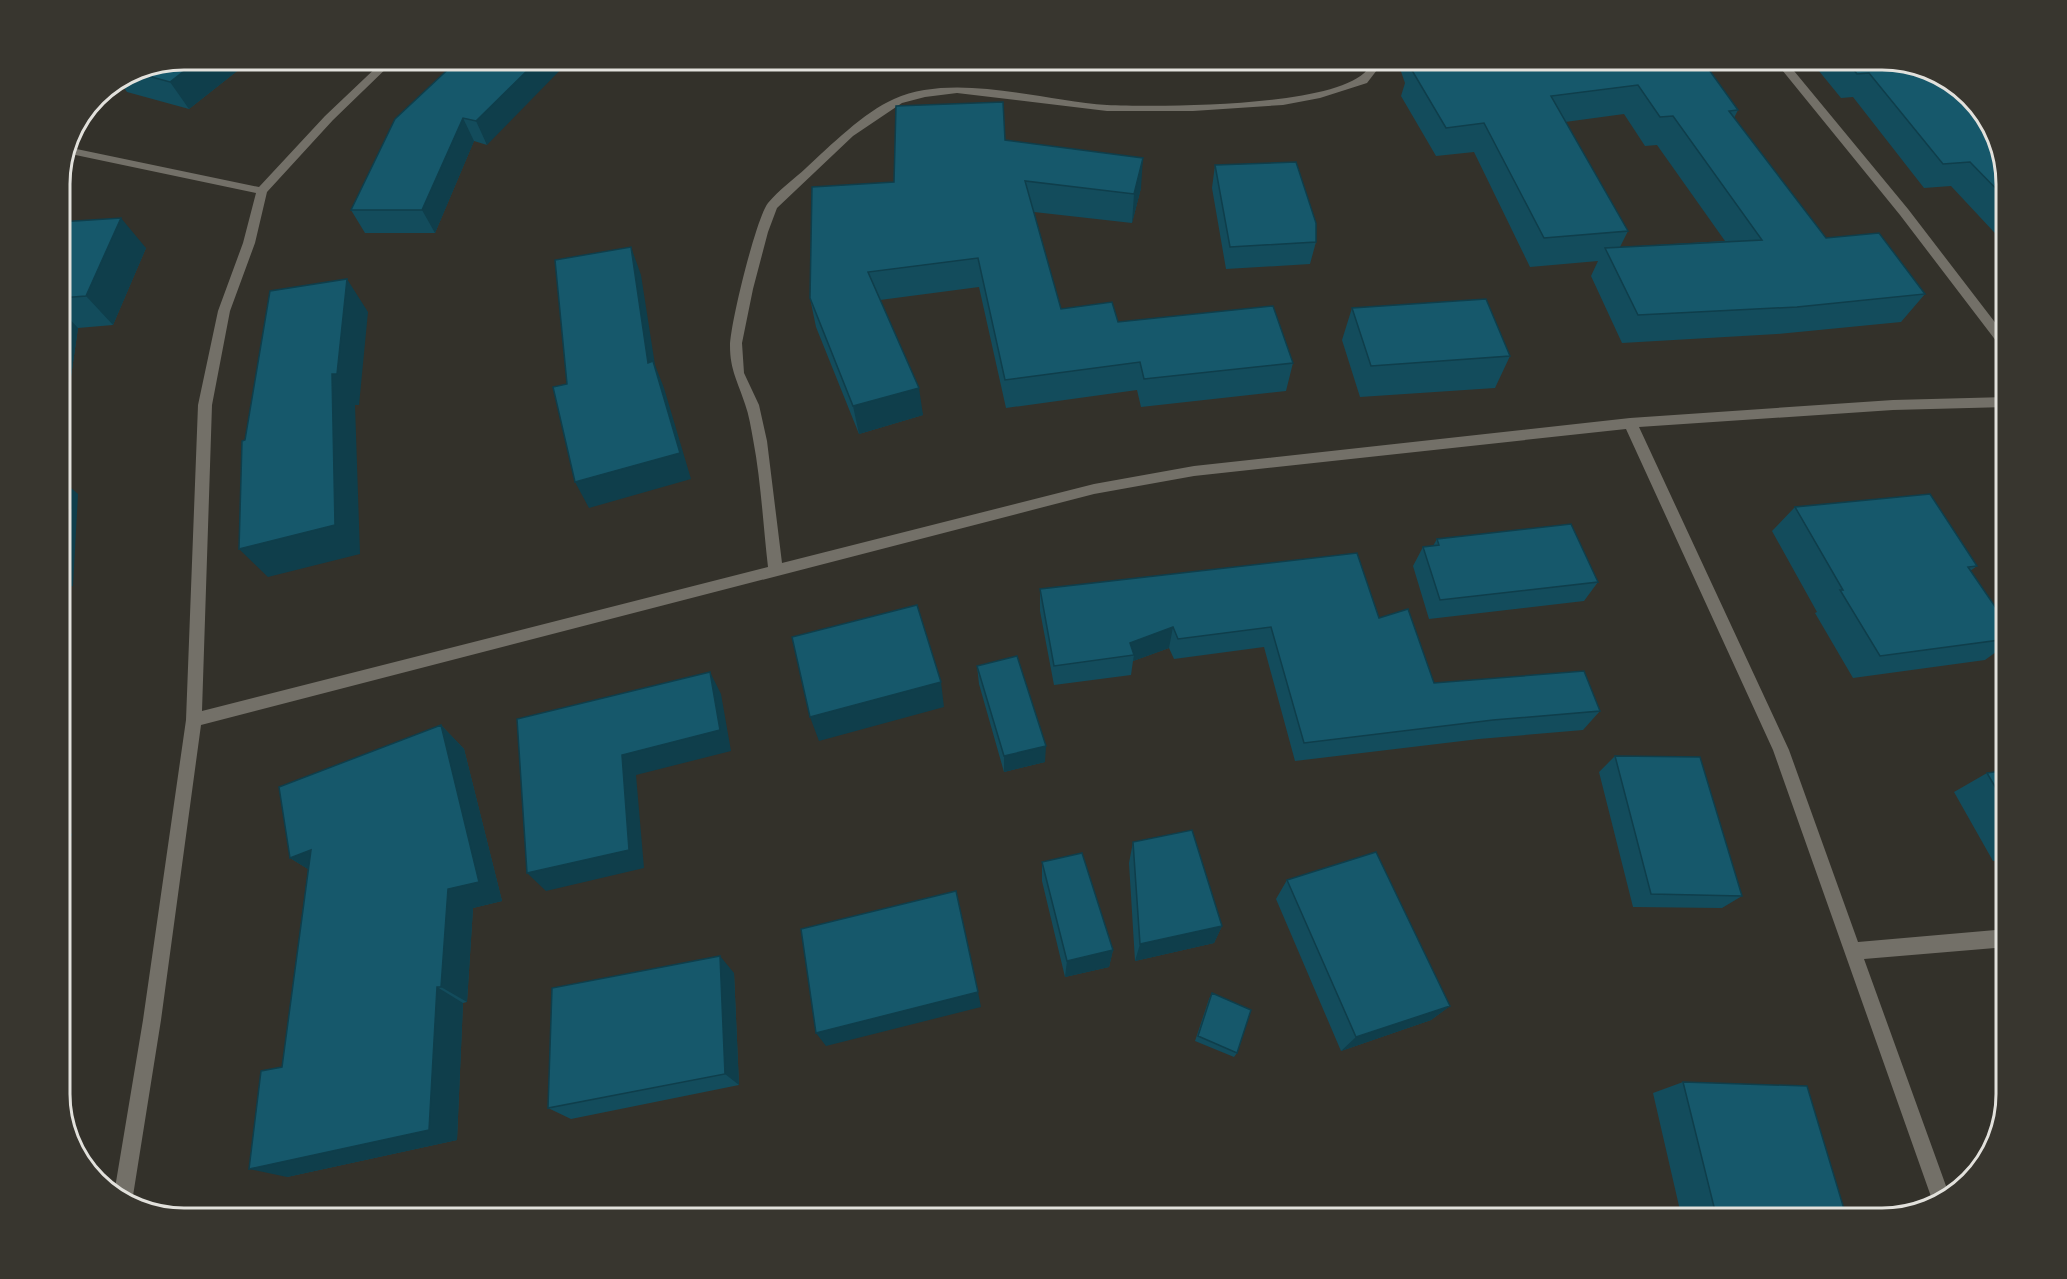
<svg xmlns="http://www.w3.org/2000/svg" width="2067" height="1279" viewBox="0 0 2067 1279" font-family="'IBM Plex Sans',sans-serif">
<rect width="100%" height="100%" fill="#33312a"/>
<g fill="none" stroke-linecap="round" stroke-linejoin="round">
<path fill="#737068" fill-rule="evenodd" d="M384,60h11l-62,60 -66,72 -12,51 -25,68 -18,94 -10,306 566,-144c-5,-43 -7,-86 -15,-128 -2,-11 -4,-24 -8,-35 -7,-22 -15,-34 -15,-58 0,-21 26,-128 38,-143 11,-13 26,-24 38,-35 24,-22 58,-56 88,-69 61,-27 149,2 213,6 51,2 228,3 260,-35l-1,-10h10l1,10 -10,13 -47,15 -37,7 -90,6h-86l-150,-18 -32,4 -23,6 -49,33 -76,72 -9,24 -15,57 -11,54 2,30 15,32 8,36 15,122 312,-79 100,-18 436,-48 263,-18 114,-3v10l-114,3 -254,17 150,323 69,192 149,-13v18l-143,12 86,238 -5,5 -11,3 -161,-455 -147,-321 -432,47 -100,18 -893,231 -40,295 -29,182 -1,3 -9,-3 -8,-8 29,-174 43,-300 12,-315 20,-94 25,-68 13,-50 -190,-40 1,-6 192,40 66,-71z
M574,60h29c-6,5 -23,5 -29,0z
M1774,60h11l123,149 99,129v14l-4,-2 -103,-135z"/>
</g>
<path fill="#134c5c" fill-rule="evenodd" d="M184,60h67l-62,49 -62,-17 -8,-11 18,-12z
M458,60l29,85 -13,-4 -39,92h-70l-14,-23z
M1058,60h37l-9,10z
M1397,60h305l36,50 -4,8 92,120 99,56 -24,28 -124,12 -155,9 -31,-67 7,-15 -68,6 -56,-115 -38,4 -35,-60 4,-13zM1624,114l21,32 12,-1 68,96 -105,6 8,-16 -63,-109z
M1810,60h73l124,117v69l-56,-60 -27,2 -71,-91 -12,1z
M1005,140l136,48 -9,35 -98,-11 27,97 232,54 -7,28 -145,16 -4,-17 -131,18 -27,-121 -99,13 43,115 -64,19 -43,-107 -6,-29 84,-116z
M1215,165l101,77 -6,22 -84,5 -14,-81z
M60,222l86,26 -33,77 -35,3 -18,125z
M1352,308l158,48 -15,32 -135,9 -18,-57z
M1795,507l182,59 -7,5 37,53v20l-22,16 -132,18 -38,-65 2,-1 -45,-81z
M1437,539l161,43 -14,19 -155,18 -16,-53 10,-19 10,-1z
M1040,589l339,29 55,65 166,28 -17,19 -104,9 -184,22 -31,-114 -90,12 -5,-11 -36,13 -2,14 -77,10 -14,-74z
M977,666l68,96 -41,10 -25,-88z
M441,725l23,24 38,152 -29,7 -6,94 -4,1 -6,137 -170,37 -5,-110 26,-198 -18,-11z
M1615,756l127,140 -20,12 -89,-1 -34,-135z
M2007,770v89l-14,2 -39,-69 33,-19z
M1133,842l89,84 -8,17 -79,18 -6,-98z
M1042,862l71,88 -4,17 -44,10 -23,-96z
M1287,880l163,126 -19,14 -90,31 -65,-152z
M734,973l5,112 -168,34 -23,-11z
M1212,993l25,60 -3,4 -39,-16 14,-42z
M1683,1082l164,137h-165l-29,-126z"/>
<path fill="#0f3e4b" d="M198,60h53l-62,49 -19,-27z
M538,60h32l-83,85 -11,-24z
M1086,60h9l-9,10z
M463,118l11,23 -39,92 -13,-23z
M1143,158l-2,30 -9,35 2,-29z
M121,218l25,30 -33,77 -27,-29z
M631,247l10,28 14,90 9,23 27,91 -102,29 -14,-26 73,-119z
M347,279l21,33 -9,93h-4l5,149 -92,23 -29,-28 93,-175z
M60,309l18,19 -18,125z
M919,388l4,27 -64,19 -6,-28z
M60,478l18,16 -5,92 -13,3z
M1173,627l-4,21 -36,13 1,-6 -4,-12z
M710,672l11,22 10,57 -95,24 8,93 -98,23 -19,-18 95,-118z
M941,682l3,25 -125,34 -9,-24z
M441,725l23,24 38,152 -29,7 -6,94 -26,-15z
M1046,746l-1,16 -41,10v-16z
M60,828l12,6 -12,37z
M311,850l10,27 -31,-19z
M1222,926l-8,17 -79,18 5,-17z
M1113,950l-4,17 -44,10 2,-16z
M720,956l14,17 5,112 -14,-11z
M437,987l26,16 -6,137 -170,37 -38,-8z
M978,992l3,15 -155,39 -10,-13z
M1450,1006l-19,14 -90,31 15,-14z"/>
<path fill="#16586b" stroke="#0f3e4b" stroke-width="1.5" d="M184,60h14l-28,22 -37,-10 4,-3z
M458,60h80l-62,61 -13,-3 -41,92h-71l44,-91z
M1416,60h286l36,50 -9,1 97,127 53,-5 46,61 -128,13 -159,8 -33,-67 157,-8 -89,-124 -13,1 -22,-32 -87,11 77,135 -84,7 -60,-115 -38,5 -36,-61 8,-1z
M1846,60h37l62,17 45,45 17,55v23l-37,-38 -27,2 -74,-91 -12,1z
M1003,102l2,38 138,18 -9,36 -109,-13 36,128 51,-7 6,20 155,-16 20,57 -149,16 -4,-17 -135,18 -27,-122 -110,14 51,116 -66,18 -43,-108 2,-111 82,-5 2,-76z
M1296,162l20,61v19l-86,5 -15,-82z
M121,218l-35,78 -26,2v-76z
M631,247l17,116 5,-2 27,92 -105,29 -22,-95 14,-3 -12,-124z
M347,279l-10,95h-5l3,151 -96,24 3,-108 3,-1 25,-149z
M1486,299l24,57 -139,10 -19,-58z
M1930,494l47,72 -9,1 39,57v15l-127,17 -40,-66h3l-48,-83z
M1571,524l27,58 -158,18 -17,-53 16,-2 -2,-6z
M1357,553l22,65 29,-9 26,74 150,-12 16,40 -107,9 -189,23 -33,-116 -93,12 -5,-12 -43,16 4,12 -80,11 -14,-77z
M917,605l24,77 -131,35 -18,-80z
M1017,656l29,90 -42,10 -27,-90z
M710,672l10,58 -98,25 7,95 -102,23 -10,-154z
M441,725l38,157 -31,7 -7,98h-4l-8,143 -180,39 12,-98 21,-4 29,-217 -21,8 -11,-71z
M1615,756l85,1 42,139 -91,-2z
M2007,770v37l-20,-34z
M1192,830l30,96 -82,18 -7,-102z
M1376,852l74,154 -94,31 -69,-157z
M1082,853l31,97 -46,11 -25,-99z
M956,891l22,101 -162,41 -15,-104z
M720,956l5,118 -177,34 4,-120z
M1212,993l39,17 -14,43 -39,-17z
M1683,1082l124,4 40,133h-130z"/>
<path d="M0 0H2067V1279H0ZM184 70H1882A114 114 0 0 1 1996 184V1094A114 114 0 0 1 1882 1208H184A114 114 0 0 1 70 1094V184A114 114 0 0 1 184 70Z" fill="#38362f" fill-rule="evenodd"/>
<path fill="none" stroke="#e2e1dc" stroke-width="3" d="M184 70H1882A114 114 0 0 1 1996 184V1094A114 114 0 0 1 1882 1208H184A114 114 0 0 1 70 1094V184A114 114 0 0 1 184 70Z"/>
</svg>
